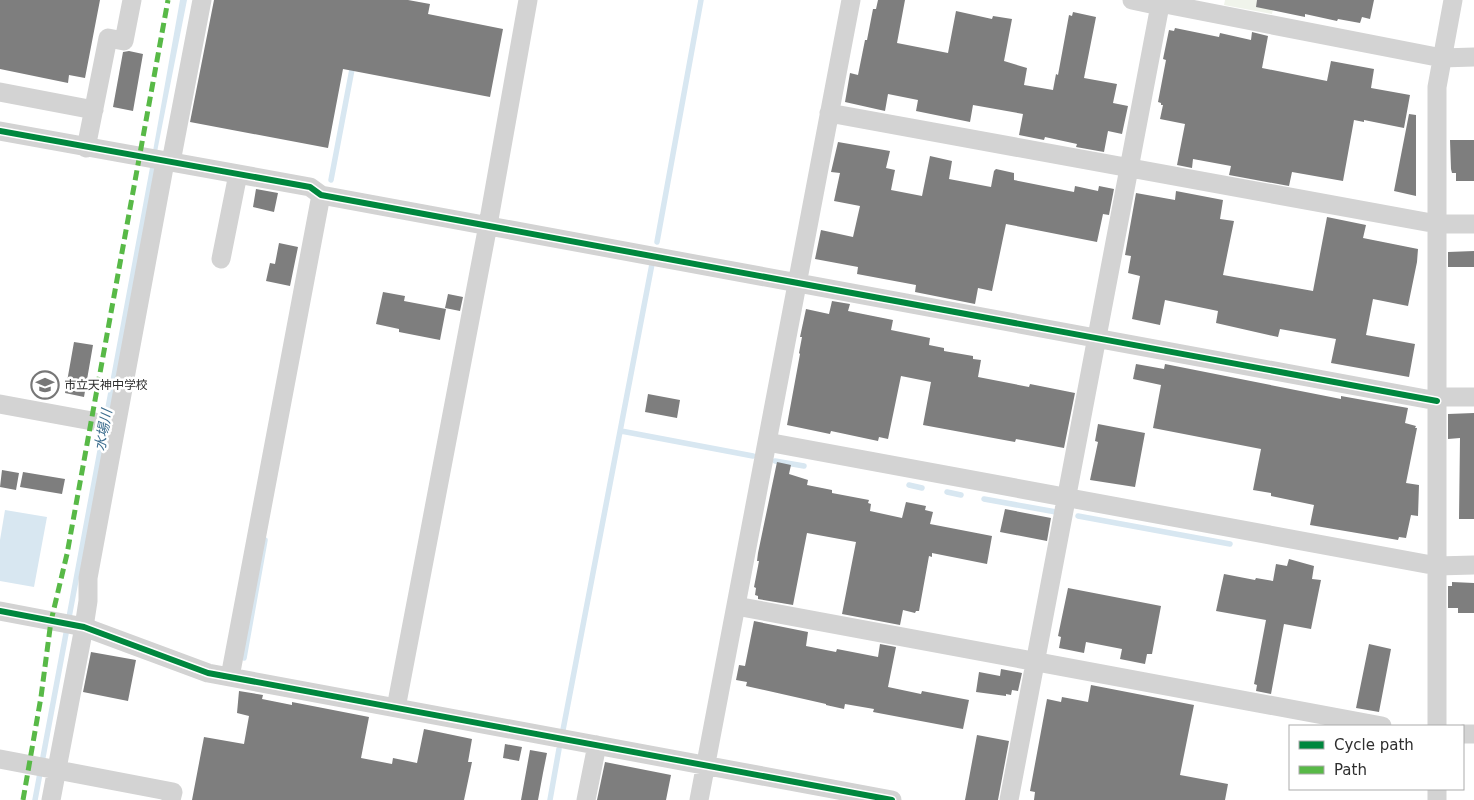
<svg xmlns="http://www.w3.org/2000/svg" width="1474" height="800" viewBox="0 0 1474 800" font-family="'DejaVu Sans','Noto Sans JP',sans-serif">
<rect width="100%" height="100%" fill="#fff"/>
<path fill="#f0f4eb" d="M1225,0h50l-3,14 -48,-9z"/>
<path fill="#d8e7f1" d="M180,0h7l-30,152 -4,-1z
M5,510l42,7 -13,70 -34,-6v-41z"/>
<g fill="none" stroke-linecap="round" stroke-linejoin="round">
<path stroke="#d8e7f1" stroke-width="5.5" d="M331,180l22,-116
M657,242l44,-242
M621,431l132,25
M775,461l29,5
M909,485l13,3
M947,492l14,3
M984,499l72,13
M1078,516l152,28
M244,658l21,-118
M563,730l89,-466
M35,800l119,-639
M550,800l9,-51"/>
</g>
<path fill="#7e7e7e" d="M0,0h100l-15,78 -16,-3 -1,8 -68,-14z
M214,0h194l22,4 -2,10 75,15 -13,68 -147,-28 -15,79 -138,-26z
M878,0h27l-8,43 51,10 8,-42 36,8 1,-3 19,3 -8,42 23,7 -3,17 29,5 3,-16 2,1 11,-60 3,1 1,-4 23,5 -12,61 33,6 -4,19 15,3 -6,28 -14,-3 -4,21 -28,-5 1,-3 -32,-7 -1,3 -25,-5 4,-21 -50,-9 -3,17 -54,-11 2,-11 -30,-6 -3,17 -40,-9 5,-29 8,2 7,-35h2l6,-31h3z
M1257,0h117l-4,19 -8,-2 -2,6 -22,-4 -1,2 -32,-7v3l-49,-10z
M1175,28l44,9 1,-4 31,7 1,-8 16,4 -6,32 65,13 4,-20 43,8 -3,19 39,7 -6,33 -40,-8v2l-10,-2 -11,61 -51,-9 -3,14 -60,-11 2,-9 -38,-7 -1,9 -15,-3 8,-41 -25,-5 3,-14h-2v-2l-3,-1 8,-42 -3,-1 6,-29 5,1z
M129,51l14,3 -10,57 -20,-4 10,-55z
M1409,114l7,1v81l-22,-5z
M1450,140h24v41h-18v-8h-4l-1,-4z
M838,142l52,9 -4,17 9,2 -4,20 31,6 8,-40 22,5 -3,18 42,8 3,-16 2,-2 18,4v7l60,12 1,-6 23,5 1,-5 15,3 -5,26 -6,-1 -6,28 -91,-18 -14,67 -14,-3 -3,16 -60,-12 1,-7 -59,-11 1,-7 -43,-8 6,-29 32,7 7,-31 -26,-5 6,-28 -9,-1z
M256,189l22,4 -4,19 -21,-5z
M1176,191l47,9 -3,19 14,2 -11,54 90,16 14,-74 39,8 -3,13 55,11 -1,13 -9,44 -35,-7 -7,36 49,9 -6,33 -78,-14 5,-24 -56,-10 -2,8 -62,-14 2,-12 -53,-11 -5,25 -28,-6 8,-43 -12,-3 3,-17 -6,-1 11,-62 39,7z
M279,243l19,4 -8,39 -24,-5 4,-18 5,1z
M1474,251v16h-26v-15z
M383,292l22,4 -1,5 42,8 -6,31 -41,-8v-3l-23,-5z
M448,294l15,3 -3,14 -15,-3z
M832,301l18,3 -2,7 45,9 -2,10 39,8 -1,7 15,3v3l29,5v3l8,1 -3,17 51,10 1,-3 45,9 -11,55 -48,-9 -1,3 -92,-17 8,-43 -30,-6 -13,63 -9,-2 -1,4 -47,-10 -1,3 -43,-9 13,-71 -1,-1 3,-16h-2l6,-28 23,5z
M74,342l19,3 -9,52 -19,-4z
M1136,364l28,5 1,-5 176,35v-3l67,12 -3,15 11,3 -1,2h2l-11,55 13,2 -1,31 -7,-1 -5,23 -7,-1 -1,3 -88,-15 4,-20 -43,-9v-3l-18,-3 8,-41 -108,-21 8,-43 -28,-6z
M648,394l32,6 -3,18 -32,-6z
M1474,413v106h-15l1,-81 -12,1v-25z
M1098,424l47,9 -10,54 -45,-7 8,-38 -3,-1z
M777,462l14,3 -2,9 19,6 -1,5 25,5v3l37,7 -1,3 3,1 -1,7 32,7 4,-16 20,4 -1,4 8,2 -3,12 62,12 -5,28 -55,-11v4l-3,-1 -10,55h-3l-1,2 -12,-3 -3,15 -58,-11 14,-72 -49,-9 -14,72 -35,-6v-3l-3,-1 1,-7 -2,-1 5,-26h-2l1,-8z
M2,470l17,3 -3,17 -16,-3z
M23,472l42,7 -3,15 -42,-7z
M1005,509l46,9 -4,23 -47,-9z
M1289,559l25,7 -2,13 9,1 -10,49 -27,-5 -13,70 -15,-3 1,-6 -3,-1 12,-64 -50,-9 8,-37 31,6 1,-2 17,3 3,-17 11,2z
M1452,582l22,1v30h-16v-5h-10v-22h4z
M1068,588l93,18 -9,48h-5l-2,10 -25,-5 2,-10 -36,-7 -2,11 -25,-5 2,-11 -3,-1z
M754,621l54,11 -2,14 30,6 1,-3 41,8 2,-13 16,3 -8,40 33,7 1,-3 47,9 -6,29 -90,-17 1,-3 -29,-5 -1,5 -18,-4v-1l-80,-18 1,-4 -11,-2 3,-15 6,1z
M1369,644l22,5 -12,63 -23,-4z
M91,652l45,8 -8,41 -45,-9z
M1001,669l21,4 -4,18 -6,-1 -1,5 -5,-1v2l-30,-4 3,-20 21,4z
M1091,685l103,20 -14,70 48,9 -3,16h-191l1,-8 -5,-1 17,-92 14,3 1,-5 26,5z
M239,691l24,4 -1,4 30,6v-3l77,15 -8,41 31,6 1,-6 24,5 7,-34 48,10 -4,23h4l-8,38h-272l12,-63 40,7 5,-28 -12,-3z
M977,735l32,6 -11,59h-33z
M505,744l17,3 -3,14 -16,-3z
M530,750l17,3 -4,20 -5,27h-17z
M605,762l66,13 -5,25h-69z"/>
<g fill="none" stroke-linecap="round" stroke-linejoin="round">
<path stroke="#d3d3d3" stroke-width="19" d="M1132,0l28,6
M1160,3l282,55 32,-1
M0,92l94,18
M829,113l608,111h37
M0,131l310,56 11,8 1116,206
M86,148l22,-110 16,3 8,-41
M171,162l31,-162
M221,259l17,-85
M1437,397h37
M0,404l92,17
M767,442l670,124 37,-1
M736,606l646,120
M0,611l84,16 124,46 684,127
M230,677l91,-482
M396,708l92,-483 40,-225
M1437,726v-639l16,-87
M1463,734h11
M0,759l173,33 -2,8
M1437,789v11
M51,800l33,-173 4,-26v-23l77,-416
M586,800l11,-55
M699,800l152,-800
M1009,800l152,-800"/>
<path stroke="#58b947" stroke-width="5" stroke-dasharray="10 5" stroke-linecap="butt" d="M23,800l18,-103 10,-76 16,-67 101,-554"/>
<g stroke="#fff" stroke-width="9">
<path id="cycleway" d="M0,131l310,56 11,8 1116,206
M0,611l84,16 124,46 684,127"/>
</g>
<use href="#cycleway" stroke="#00873e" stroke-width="6"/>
</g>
<defs>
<g id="school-ring" transform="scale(1.4375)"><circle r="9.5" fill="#fff" stroke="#777" stroke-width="1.5"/><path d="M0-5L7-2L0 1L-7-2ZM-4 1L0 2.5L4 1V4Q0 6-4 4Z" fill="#777"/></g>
</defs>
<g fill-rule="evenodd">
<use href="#school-ring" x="45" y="385"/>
</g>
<g text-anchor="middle" stroke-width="5" stroke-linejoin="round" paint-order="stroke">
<g font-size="12" fill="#2e2e2e" stroke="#fff" text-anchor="start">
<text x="64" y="389">市立天神中学校</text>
</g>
<g font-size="14" font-style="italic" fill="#3d6e8f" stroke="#fff">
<text transform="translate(103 430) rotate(-80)" y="5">水場川</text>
</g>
</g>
<rect x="1289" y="725" width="175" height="65" fill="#ffffff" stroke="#ababab"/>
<rect x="1299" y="741" width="25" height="8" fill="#00873e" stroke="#ababab"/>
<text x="1334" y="750" font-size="15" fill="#2e2e2e">Cycle path</text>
<rect x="1299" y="766" width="25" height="8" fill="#58b947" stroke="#ababab"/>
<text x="1334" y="775" font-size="15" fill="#2e2e2e">Path</text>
</svg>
